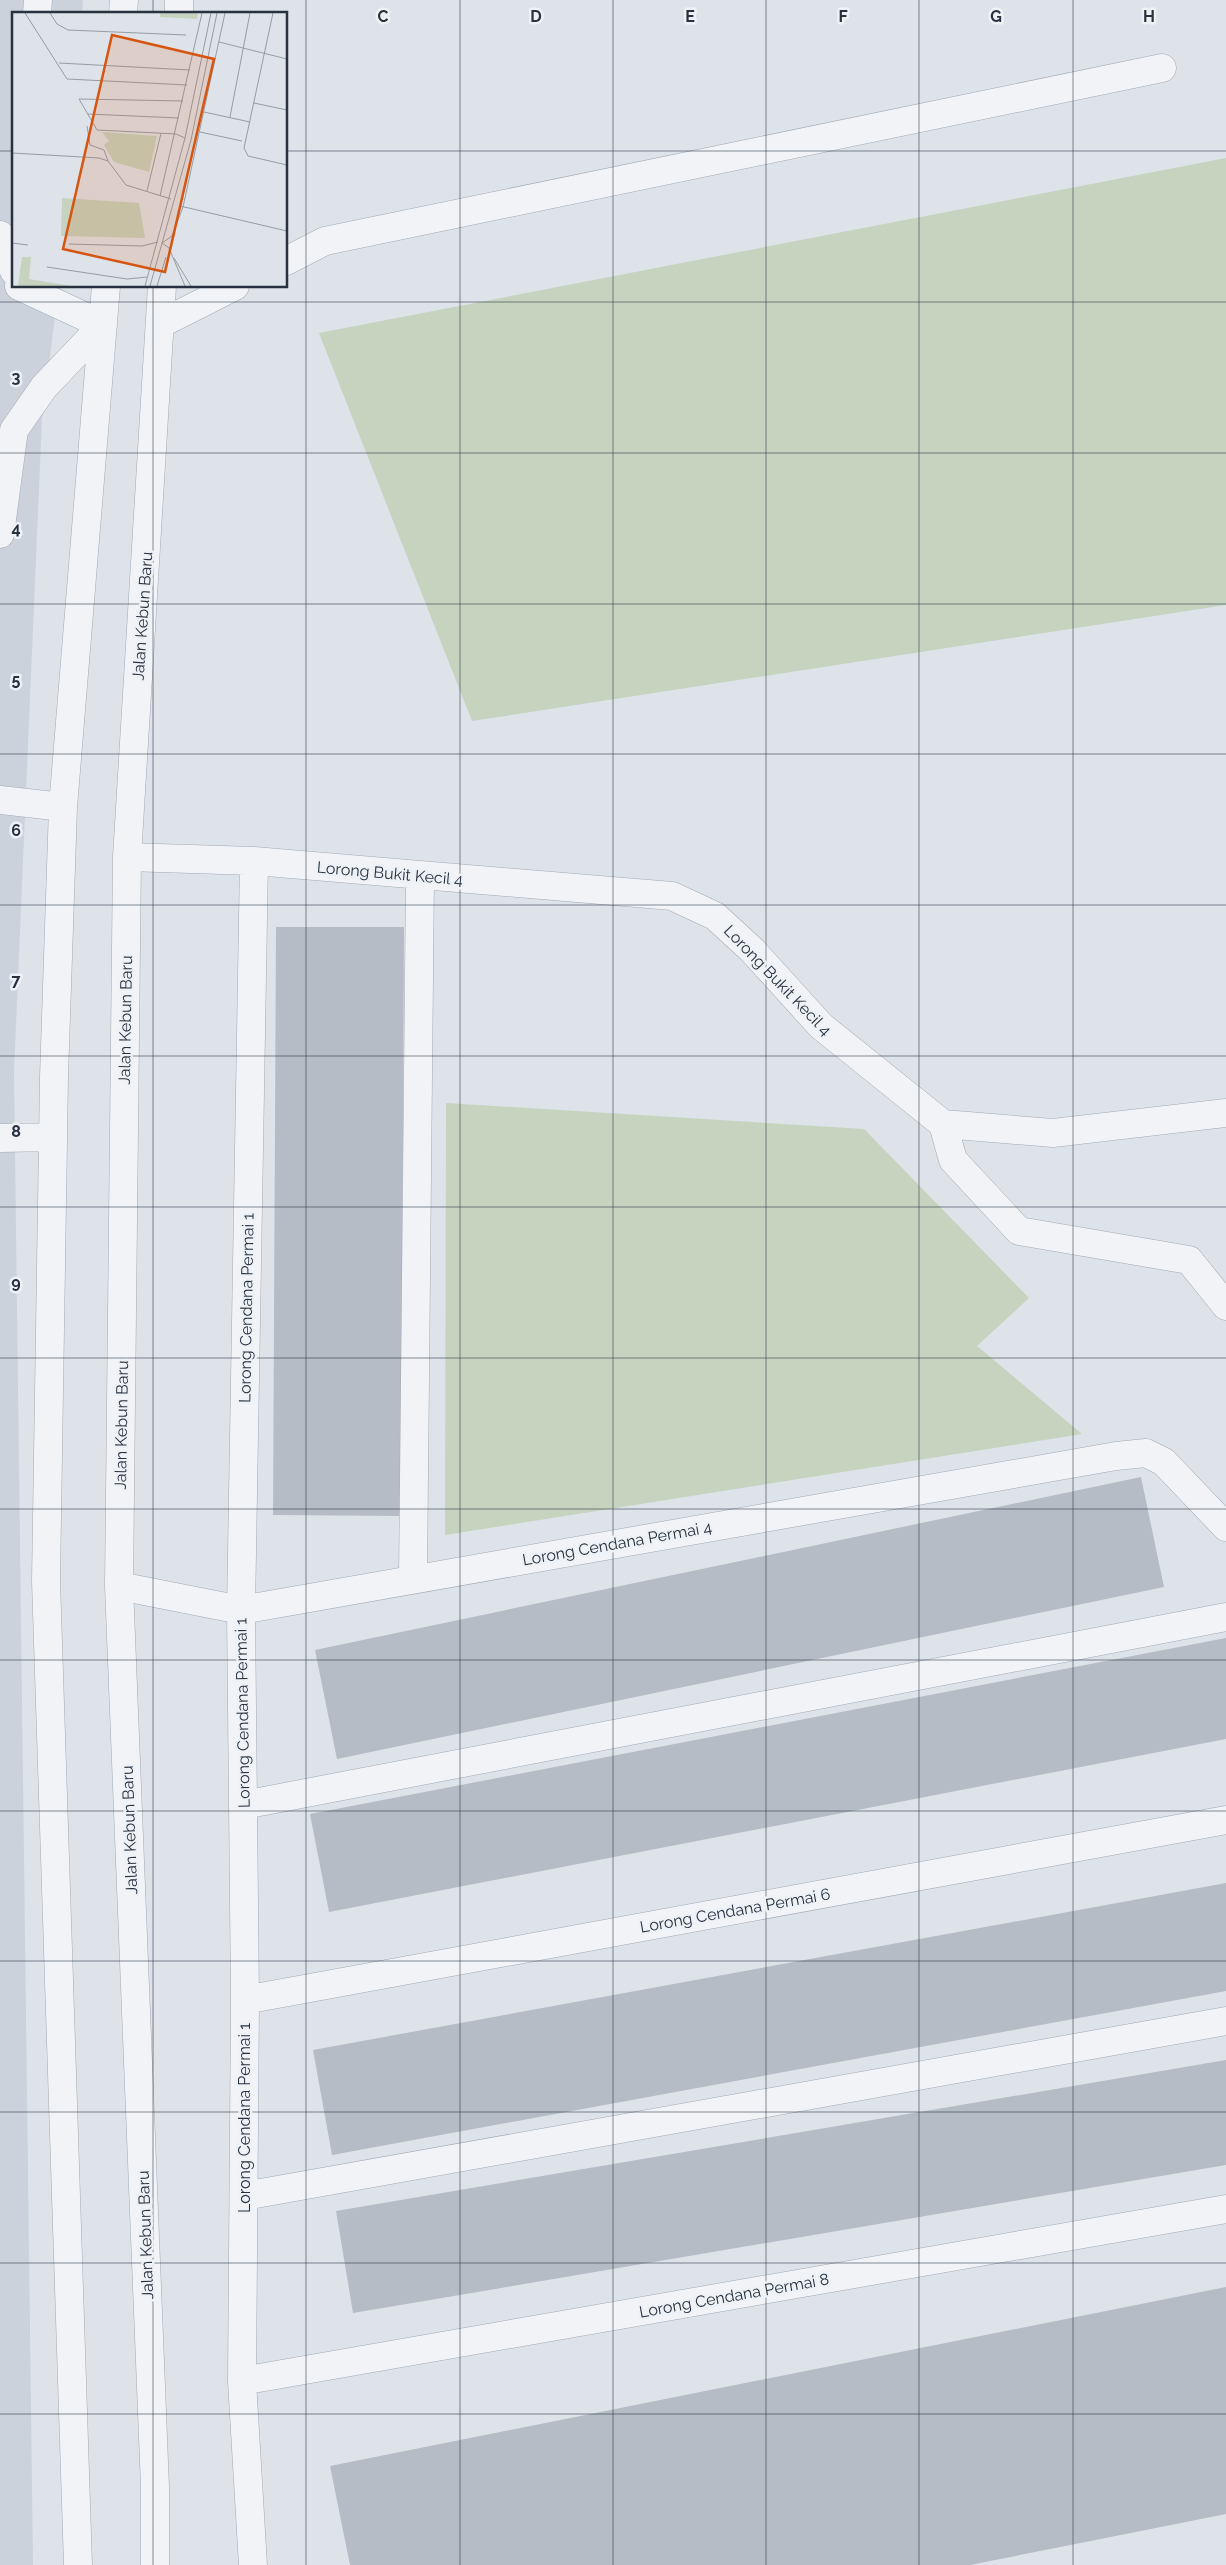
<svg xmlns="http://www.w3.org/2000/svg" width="1226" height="2565" viewBox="0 0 1226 2565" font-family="Raleway,sans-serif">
<rect width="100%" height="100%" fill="#dee3e9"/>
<path fill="#ccd2db" d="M0,0h83l-1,14h-68v272h45l-17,133 -28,652 19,1494h-33z"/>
<path fill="#c5d3bf" d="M1226,158v447l-754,116 -153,-388z
M446,1103l418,26 165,169 -52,48 105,88 -637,101z"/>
<path fill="#b5bcc6" d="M276,927h128l-3,589 -128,-1z
M1141,1477l23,110 -827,172 -22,-109z
M1226,1638v101l-897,173 -19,-98z
M1226,1883v108l-894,164 -19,-105z
M1226,2060v105l-873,148 -17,-102z
M1226,2287v227l-256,51h-620l-20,-99z"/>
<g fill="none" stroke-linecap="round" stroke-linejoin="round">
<g stroke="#a3aab3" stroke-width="29">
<path id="minor" d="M37,14l1,-14
M123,14l1,-14
M179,14v-14
M0,235l14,36
M286,261l39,-20 837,-173
M160,324l75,-38
M0,534l14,-104 30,-43 59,-62 -84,-39
M0,800l63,7
M127,857l127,4 418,35 43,20 37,34 69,76 122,98 110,9 173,-20
M943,1124l10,36 66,71 170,29 37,46
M0,1138l53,-1
M413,1579l7,-704
M119,1586l122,24 875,-154 30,-3 18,9 62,65
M243,1805l983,-188
M245,2000l981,-180
M244,2196l982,-175
M242,2381l984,-172
M78,2565l-32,-984 8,-504 9,-270 43,-521
M155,2565v-78l-36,-901 8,-729 35,-571
M253,2565l-11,-184 3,-381 -4,-390 13,-749"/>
</g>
<use href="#minor" stroke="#f1f3f7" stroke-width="28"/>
</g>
<path fill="none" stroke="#273140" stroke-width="1" stroke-opacity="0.55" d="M153,0v14M306,0v2565M460,0v2565M613,0v2565M766,0v2565M919,0v2565M1073,0v2565M0,151h14M286,151h940M153,286v2279M0,302h1226M0,453h1226M0,604h1226M0,754h1226M0,905h1226M0,1056h1226M0,1207h1226M0,1358h1226M0,1509h1226M0,1660h1226M0,1811h1226M0,1961h1226M0,2112h1226M0,2263h1226M0,2414h1226"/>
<g text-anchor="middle" stroke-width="5" stroke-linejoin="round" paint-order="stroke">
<g font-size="16" fill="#273140" stroke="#eef2f6">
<text transform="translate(142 616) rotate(-86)" y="6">Jalan Kebun Baru</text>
<text transform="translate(390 873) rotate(5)" y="6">Lorong Bukit Kecil 4</text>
<text transform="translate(778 980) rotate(46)" y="6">Lorong Bukit Kecil 4</text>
<text transform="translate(125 1020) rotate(-89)" y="6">Jalan Kebun Baru</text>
<text transform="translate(246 1308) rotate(-89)" y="6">Lorong Cendana Permai 1</text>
<text transform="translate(121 1425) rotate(-89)" y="6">Jalan Kebun Baru</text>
<text transform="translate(617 1543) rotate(-10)" y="6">Lorong Cendana Permai 4</text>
<text transform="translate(242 1713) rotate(-91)" y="6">Lorong Cendana Permai 1</text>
<text transform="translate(129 1830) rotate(-92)" y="6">Jalan Kebun Baru</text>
<text transform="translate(735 1910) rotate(-10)" y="6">Lorong Cendana Permai 6</text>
<text transform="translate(244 2118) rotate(-90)" y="6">Lorong Cendana Permai 1</text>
<text transform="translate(145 2235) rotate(-92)" y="6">Jalan Kebun Baru</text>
<text transform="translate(734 2295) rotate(-10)" y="6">Lorong Cendana Permai 8</text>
</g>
</g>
<g transform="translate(12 12)">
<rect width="275" height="275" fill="#dee3e9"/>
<path d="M148,1h38l-1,6 -37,-2zM90,120l55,4 -8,36 -35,-10 -10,-17 5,-4zM50,186l77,5 6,35 -84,-2zM10,245h9l-2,22 42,7h-53z" fill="#c5d3bf"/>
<path fill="none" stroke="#959ca5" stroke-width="1" d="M13,1l42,66 120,6M38,1l7,11 11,6 118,5M261,1l-29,135 4,8 39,9M207,30l68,17M47,51l131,7M171,89l-104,-2 18,31 79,4 9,4M242,91l33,7M192,100l46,10M76,102l91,4M218,105l20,-104M75,114l3,19 14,5 4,11M188,120l42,9M0,141l87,5 9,3 18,24 45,14M135,179l14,-58M148,184l42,-183M168,194l107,25M0,231l16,2M57,232l73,2 16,-4M162,246l17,28M35,255l80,12 20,-2M133,274l40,-148 26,-125M138,274l41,-146 26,-127M145,274l9,-29M173,274l-16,-38 -7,-5 10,-7 11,-29 42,-194"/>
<path fill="#d55511" fill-opacity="0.15" stroke="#d55511" stroke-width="2.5" d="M100,23l102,24 -49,213 -102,-23z"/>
<rect width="275" height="275" fill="none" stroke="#273140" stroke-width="2.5"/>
</g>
<g font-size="16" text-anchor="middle" font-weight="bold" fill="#273140" stroke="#eef2f6" stroke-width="5" stroke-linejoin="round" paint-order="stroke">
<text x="383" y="22">C</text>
<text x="536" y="22">D</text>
<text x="690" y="22">E</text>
<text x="843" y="22">F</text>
<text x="996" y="22">G</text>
<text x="1149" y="22">H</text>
<text x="16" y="383">3</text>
<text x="16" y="534">4</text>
<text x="16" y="685">5</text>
<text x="16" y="836">6</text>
<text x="16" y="986">7</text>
<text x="16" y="1137">8</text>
<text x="16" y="1288">9</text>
</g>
</svg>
